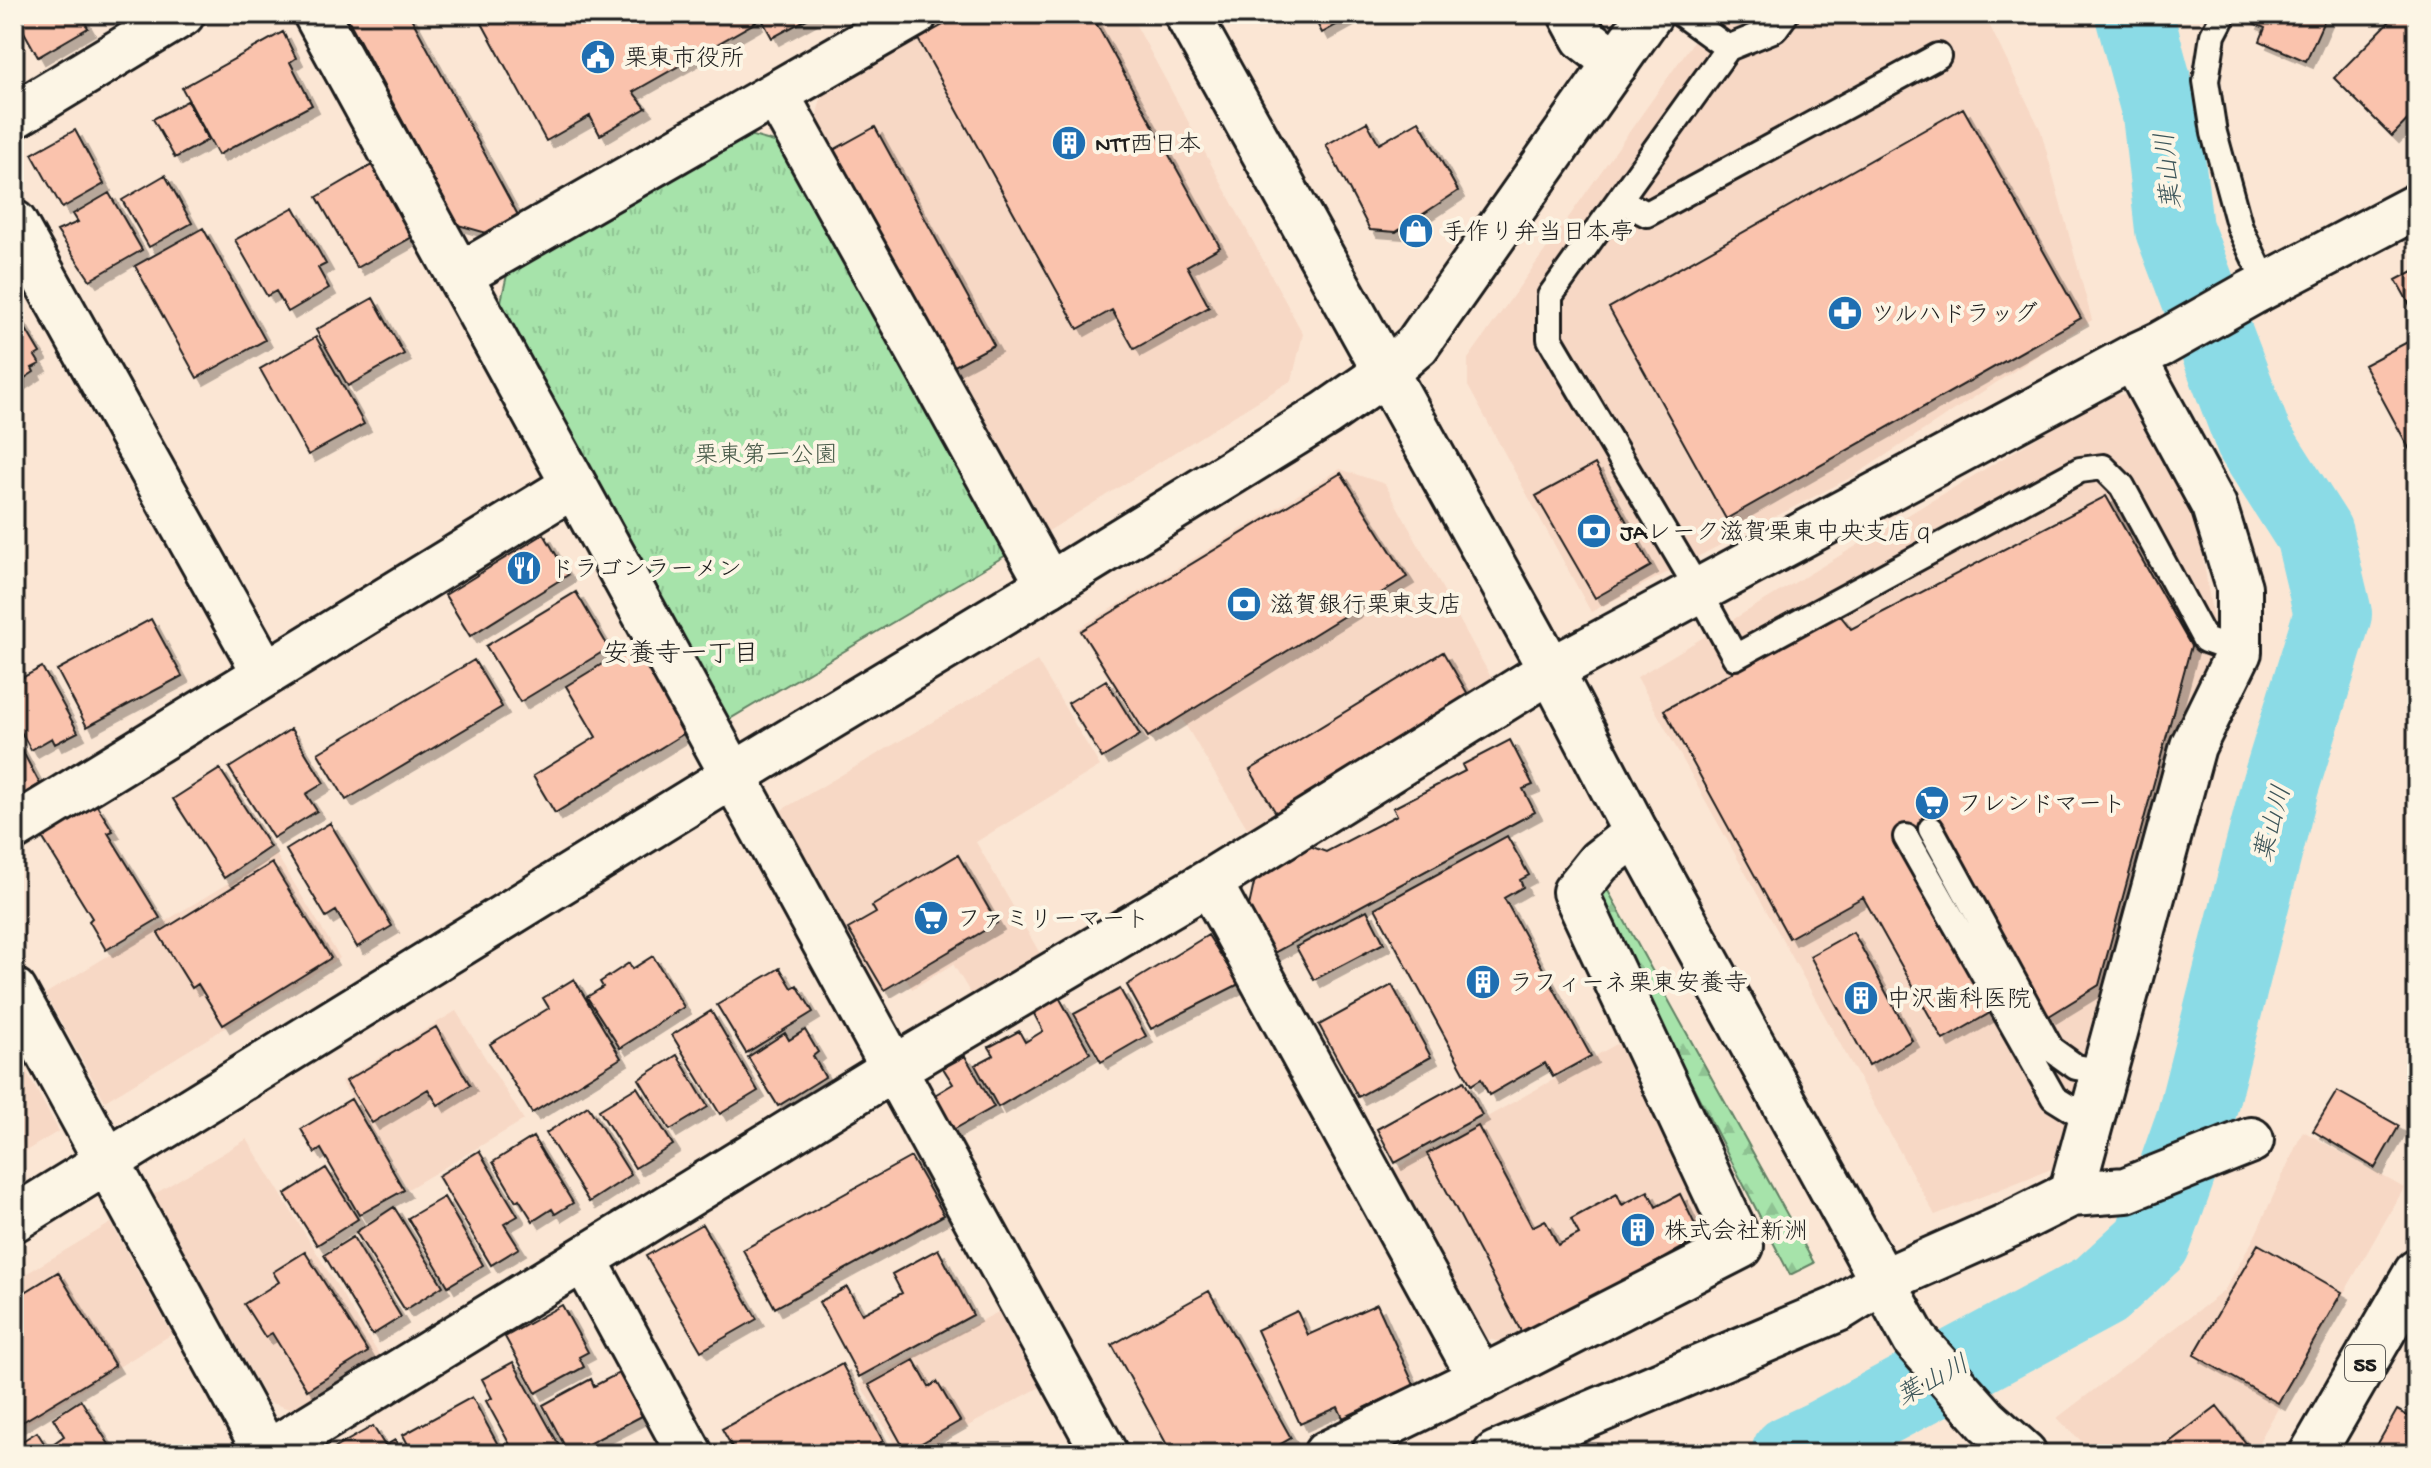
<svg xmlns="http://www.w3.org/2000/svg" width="2431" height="1468" viewBox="0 0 2431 1468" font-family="'Gochi Hand','Klee One',sans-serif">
<defs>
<pattern id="grass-tufts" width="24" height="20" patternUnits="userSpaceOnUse" patternTransform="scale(2)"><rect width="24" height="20" fill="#a6e3aa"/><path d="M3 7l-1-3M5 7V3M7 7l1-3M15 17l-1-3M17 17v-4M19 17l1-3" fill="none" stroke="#8ec292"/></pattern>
<pattern id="forest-firs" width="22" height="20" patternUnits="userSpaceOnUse" patternTransform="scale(2)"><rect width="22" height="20" fill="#a6e3aa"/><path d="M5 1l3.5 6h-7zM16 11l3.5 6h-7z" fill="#8ec292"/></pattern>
<filter id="shadow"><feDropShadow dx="7" dy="7" stdDeviation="0" flood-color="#0004"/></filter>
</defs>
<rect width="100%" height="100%" fill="#fbe6d4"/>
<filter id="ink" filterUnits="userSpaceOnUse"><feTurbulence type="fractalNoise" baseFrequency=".0125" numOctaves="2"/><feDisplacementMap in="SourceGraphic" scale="16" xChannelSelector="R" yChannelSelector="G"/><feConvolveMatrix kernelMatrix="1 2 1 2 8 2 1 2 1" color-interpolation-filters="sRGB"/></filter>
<g filter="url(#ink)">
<path fill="#f7d8c5" d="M955,14h175l173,320 -11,46 -250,155 -227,-412 8,-34z
M1713,14h271l57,117 51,189 -238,156 -263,136 -123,-226v-27z
M2112,393l19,3 4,18 63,112 20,125 -55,136 -109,381 -119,47 -298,-538z
M1340,469l45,15 108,197 -244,150 -67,-112 -35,21 -69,-111z
M1037,661l63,105 -124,76 66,115 -68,42 -21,-35 -41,25 -7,-12 -27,18 -100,-183z
M276,854l64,104 -235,143 -60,-107z
M456,1011l68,109 -116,69 -67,-108z
M1622,1041l87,183 -11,31 -188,90 -31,-9 -88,-165z
M14,1049l45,82 -45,27z
M2303,1131l101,57 -152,266h-157l-38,-36 167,-127 30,-53z
M247,1139l136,222 -84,51 -31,-10 -115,-207z
M111,1223l61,111 -158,98v-151z
M1004,1309l40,76 -128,69h-16l-40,-70z"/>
<path fill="url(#grass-tufts)" stroke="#618063" stroke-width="2" d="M749,135l29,8 230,411 -280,166 -229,-410 8,-35z"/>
<path fill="url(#forest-firs)" stroke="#618063" stroke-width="2" d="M1607,889l207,374 -24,12 -196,-381z"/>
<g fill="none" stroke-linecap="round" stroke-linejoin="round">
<path stroke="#8bdbe6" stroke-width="78" d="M1790,1454l32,-15 278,-149 52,-48 43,-122 85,-334 53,-172 -19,-80 -60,-94 -80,-211 -13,-115 -27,-100"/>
</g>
<path fill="#fac3ad" stroke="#1c1c1c" stroke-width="2" filter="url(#shadow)" d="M14,14h66l8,14 -50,29z
M358,14h51l110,203 -29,17 -32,-9 -110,-206z
M477,14h275l4,8 -123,70 13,16 -46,27 -10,-19 -44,25z
M759,14h57l-44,24z
M963,14h128l129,233 -33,19 22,41 -75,42 -22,-39 -34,19 -160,-290z
M1312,14h44l-34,19z
M2255,14h72l-21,47 -46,-20 5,-13 -14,-6z
M2397,14h20v96l-25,26 -58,-58z
M283,32l13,26 -6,4 22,43 -94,50 -36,-67z
M187,101l21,39 -33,18 -22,-39z
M1963,108l118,210 -355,201 -117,-211z
M1419,121l39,70 -62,41 -26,-2 -44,-85 41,-23 12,22z
M875,127l119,218 -45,24 -119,-217z
M75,130l29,54 -42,24 -30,-54z
M372,165l40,72 -55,31 -40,-71z
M165,175l27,48 -43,24 -27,-47z
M109,193l33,57 -52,30 -33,-49 21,-9 -5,-8z
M294,207l32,57 -8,4 11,20 -41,24 -12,-21 -9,5 -32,-56z
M203,228l62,112 -68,38 -62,-112z
M2417,269v49l-21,-38z
M373,298l31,56 -56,32 -32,-56z
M14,309l26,44 -5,3 5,8 -8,4 2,4 -20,13z
M316,337l48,87 -56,31 -48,-86z
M2417,337v126l-53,-98z
M1595,464l56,102 -56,32 -59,-102z
M1341,473l66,104 -259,160 -67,-106z
M2106,496l85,150 -92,339 -50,31 -19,-26 -87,50 -80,-143 -74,41 -125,-228 175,-96 12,15z
M544,534l24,41 -98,61 -25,-41z
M576,592l33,56 -89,54 -34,-56z
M151,619l31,57 -95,51 -30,-57z
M635,644l53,87 -133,82 -22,-37 63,-39 -30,-51z
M1443,652l26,44 -193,117 -26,-43z
M474,660l28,47 -156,93 -28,-47z
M42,667l36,65 -23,12 -3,-6 -21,12 -17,-31v-37z
M1106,680l34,55 -38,23 -34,-55z
M291,729l33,54 -18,11 11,17 -44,27 -44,-70z
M1510,740l23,45 -10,4 12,23 -261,141 -25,-47 6,-27 52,-34 19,7 71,-37 -4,-7 72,-37 -3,-6z
M17,741l23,43 -26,15v-57z
M220,769l50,78 -46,31 -51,-79z
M96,804l17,27 -5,2 52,85 -54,32 -17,-29 3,-3 -50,-81z
M330,823l62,103 -35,21 -21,-36 -10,6 -40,-67z
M1507,836l22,39 -9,5 3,7 -19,11 87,158 -38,21 -8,-14 -56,32 -8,-16 -10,6 -96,-177z
M958,855l39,68 -113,67 -36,-61 28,-16 -4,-7z
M272,863l59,95 -108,67 -25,-41 -6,4 -34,-55z
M2416,901h1v72l-9,-1z
M1367,910l17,33 -70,37 -18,-33z
M1853,932l59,108 -43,25 -59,-109z
M1208,935l31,49 -88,45 -24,-44z
M653,956l31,51 -64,41 -33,-51 16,-10 -3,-5 29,-19 3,6z
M780,968l12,20 5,-3 16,27 -67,41 -29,-48z
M574,979l47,79 -89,55 -42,-69 59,-36 -6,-10z
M1392,985l39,72 -73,40 -39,-72z
M1120,989l26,47 -45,26 -27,-48z
M1059,997l31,56 -92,54 -23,-42 19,-10 -5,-8 30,-16 6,11 18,-11 -10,-19z
M711,1011l47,80 -38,23 -48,-79z
M436,1027l34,58 -32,20 -10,-16 -56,34 -26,-42z
M805,1030l13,22 -5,4 12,21 -47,29 -30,-49 37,-24 4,7z
M677,1055l31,52 -38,23 -31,-51z
M965,1056l29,51 -41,23 -20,-34 20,-12 -10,-16z
M1464,1081l18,34 -87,48 -18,-34z
M637,1087l36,58 -38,23 -36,-58z
M2337,1091l62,35 -24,42 -62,-37z
M351,1099l53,91 -45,25 -38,-66 -6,4 -14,-24z
M588,1106l43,69 -42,27 -43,-69z
M1478,1126l54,101 13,-7 13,25 21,-11 -8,-15 46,-25 5,11 26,-14 8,16 24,-13 21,43 -177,100 -97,-183z
M533,1137l40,66 -18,11 -3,-5 -19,12 -14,-22 -3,2 -23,-39z
M479,1151l39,65 -14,8 15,24 -28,17 -53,-89z
M911,1157l33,58 -169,93 -32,-58z
M326,1168l32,51 -41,26 -32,-51z
M444,1197l39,68 -35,21 -40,-68z
M394,1207l49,79 -38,24 -49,-78z
M702,1224l55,95 -56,32 -55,-95z
M353,1237l48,80 -29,18 -48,-80z
M2258,1244l84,48 -64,111 -84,-48z
M938,1249l35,66 -114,62 -40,-75 28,-15 15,27 40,-21 -10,-19z
M305,1252l63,100 -61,38 -35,-57 -7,4 -21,-33 35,-22 -6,-10z
M58,1272l57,94 -101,61v-128z
M1209,1291l82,147 -28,16h-24l-6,-11 -19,11h-42l-60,-109z
M1377,1304l37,81 -71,33 -5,-11 -38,17 -43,-94 40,-19 11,24z
M562,1305l26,47 -9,5 5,10 -48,26 -31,-56z
M914,1360l15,27 8,-5 23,39 -54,31 -37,-67z
M513,1362l51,92h-49l-29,-53 6,-3 -10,-19z
M842,1364l41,77 -24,13h-123l-14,-25z
M619,1373l23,43 -73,38 -26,-49 48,-26 3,7z
M472,1397l31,57h-90l-10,-19z
M81,1400l34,54h-60l-5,-8 14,-10 -11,-18z
M2217,1406l35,45 -3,3h-95z
M2397,1410l20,11v33h-45z
M373,1426l12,20 10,-6 7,14h-78z
M37,1432l14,22h-37v-8z"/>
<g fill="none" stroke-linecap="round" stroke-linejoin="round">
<g stroke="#1c1c1c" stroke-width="30">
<path id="service" d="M1681,14l47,34 -178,248v43l149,252 36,66 345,-187 23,-3 19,19 83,154 34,12
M2224,14l-11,21 -7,46 8,52 26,95 27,57
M1728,48l47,-19 11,-15
M1619,200l28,14 291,-158
M1931,829l120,220 25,18 29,5
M1906,837l148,261 37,23"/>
</g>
<g stroke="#1c1c1c" stroke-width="50">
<path id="minor" d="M316,14l789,1440
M1571,14l13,24 32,25
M776,94l273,491
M14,116l168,-102
M14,223l251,450
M460,275l455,-261
M14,828l560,-343
M1209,882l272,497
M14,991l253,463
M2071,1194l122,-448 46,-94v-65l-25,-81 -81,-149
M584,1259l106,195
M1881,1282l128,-57 62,-31 55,-4 125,-50
M266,1454l627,-385 316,-187 342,-212 582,-313 28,-13 90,-51 166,-87
M1326,1454l180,-88 235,-120 -166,-354 24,-30 37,-29"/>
</g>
<g stroke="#1c1c1c" stroke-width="50">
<path id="tertiary" d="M1187,14l364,656 85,163 279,507 72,81 37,33
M14,1219l720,-444 315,-190 277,-171 59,-41 32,-28 233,-331
M1496,1454l342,-145 43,-27"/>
</g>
<g stroke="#1c1c1c" stroke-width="50">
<path id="primary" d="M2312,1454l105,-182"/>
</g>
<use href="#service" stroke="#fcf5e5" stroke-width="24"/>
<use href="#minor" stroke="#fcf5e5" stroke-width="44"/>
<use href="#tertiary" stroke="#fcf5e5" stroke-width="44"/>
<use href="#primary" stroke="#fcf5e5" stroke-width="44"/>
</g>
</g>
<defs>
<g id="civic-disc" transform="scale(1.8)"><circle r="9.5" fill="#1f6fb2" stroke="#fcf5e5"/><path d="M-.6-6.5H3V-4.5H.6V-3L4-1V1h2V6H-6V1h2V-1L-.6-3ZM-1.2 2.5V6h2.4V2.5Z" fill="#fff"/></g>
<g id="building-disc" transform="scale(1.8)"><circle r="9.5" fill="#1f6fb2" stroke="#fcf5e5"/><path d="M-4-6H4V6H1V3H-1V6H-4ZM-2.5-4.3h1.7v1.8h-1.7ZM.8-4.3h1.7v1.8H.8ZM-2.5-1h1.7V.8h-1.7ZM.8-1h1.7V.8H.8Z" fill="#fff"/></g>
<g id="shop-disc" transform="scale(1.8)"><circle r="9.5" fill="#1f6fb2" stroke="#fcf5e5"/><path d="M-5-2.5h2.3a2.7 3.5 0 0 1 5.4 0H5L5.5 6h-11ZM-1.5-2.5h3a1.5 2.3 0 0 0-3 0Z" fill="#fff"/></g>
<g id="pharmacy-disc" transform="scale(1.8)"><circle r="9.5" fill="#1f6fb2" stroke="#fcf5e5"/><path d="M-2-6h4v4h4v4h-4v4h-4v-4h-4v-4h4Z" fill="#fff"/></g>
<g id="bank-disc" transform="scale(1.8)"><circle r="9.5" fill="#1f6fb2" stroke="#fcf5e5"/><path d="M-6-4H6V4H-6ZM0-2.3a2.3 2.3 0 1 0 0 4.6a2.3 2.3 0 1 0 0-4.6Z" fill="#fff"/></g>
<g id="restaurant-disc" transform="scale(1.8)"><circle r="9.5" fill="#1f6fb2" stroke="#fcf5e5"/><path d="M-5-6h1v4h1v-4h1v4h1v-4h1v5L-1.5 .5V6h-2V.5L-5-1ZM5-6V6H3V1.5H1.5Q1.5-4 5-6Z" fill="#fff"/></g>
<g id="supermarket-disc" transform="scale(1.8)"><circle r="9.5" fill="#1f6fb2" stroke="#fcf5e5"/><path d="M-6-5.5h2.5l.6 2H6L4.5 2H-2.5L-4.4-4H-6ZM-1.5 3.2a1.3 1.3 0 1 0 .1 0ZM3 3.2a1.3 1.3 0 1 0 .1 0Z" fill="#fff"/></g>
</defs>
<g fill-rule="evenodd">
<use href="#civic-disc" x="598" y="57"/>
<use href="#building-disc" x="1069" y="143"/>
<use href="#shop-disc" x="1416" y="231"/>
<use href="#pharmacy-disc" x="1845" y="313"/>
<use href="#bank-disc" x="1594" y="531"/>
<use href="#restaurant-disc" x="524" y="568"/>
<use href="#bank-disc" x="1244" y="604"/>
<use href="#supermarket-disc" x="1932" y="803"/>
<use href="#supermarket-disc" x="931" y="918"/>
<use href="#building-disc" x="1483" y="982"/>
<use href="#building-disc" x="1861" y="998"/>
<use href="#building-disc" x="1638" y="1230"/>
</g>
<g text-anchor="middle" stroke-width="8" stroke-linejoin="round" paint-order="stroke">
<rect fill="#fcf5e5" stroke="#5f5d58" stroke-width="2" x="2345" y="1345" width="40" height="36" rx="6"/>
<g font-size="22" font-weight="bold" fill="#1c1c1c">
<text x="2365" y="1371">55</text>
</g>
<g font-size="24" fill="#1c1c1c" stroke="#fcf5e5" text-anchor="start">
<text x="624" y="65">栗東市役所</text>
<text x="1095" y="151">NTT西日本</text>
<text x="1442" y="239">手作り弁当日本亭</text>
<text x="1871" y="321">ツルハドラッグ</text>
<text x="1620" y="539">JAレーク滋賀栗東中央支店ｑ</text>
<text x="550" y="576">ドラゴンラーメン</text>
<text x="1270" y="612">滋賀銀行栗東支店</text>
<text x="1958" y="811">フレンドマート</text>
<text x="957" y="926">ファミリーマート</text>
<text x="1509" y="990">ラフィーネ栗東安養寺</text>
<text x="1887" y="1006">中沢歯科医院</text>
<text x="1664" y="1238">株式会社新洲</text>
</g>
<g font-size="24" fill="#455847" stroke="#fcf5e5">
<text x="766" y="462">栗東第一公園</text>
</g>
<g font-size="26" font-style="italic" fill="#3d5559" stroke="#fcf5e5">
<text transform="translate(2167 171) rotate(-96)" y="9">葉山川</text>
<text transform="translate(2271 823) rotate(-75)" y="9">葉山川</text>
<text transform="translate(1932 1379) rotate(-28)" y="9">葉山川</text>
</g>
<g font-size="26" fill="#1c1c1c" stroke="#fcf5e5">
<text x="681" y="661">安養寺一丁目</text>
</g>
</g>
<rect width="2431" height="1468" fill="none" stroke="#fcf5e5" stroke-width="48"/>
<rect x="24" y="24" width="2383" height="1420" fill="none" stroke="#1c1c1c" stroke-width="3" filter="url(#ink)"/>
</svg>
